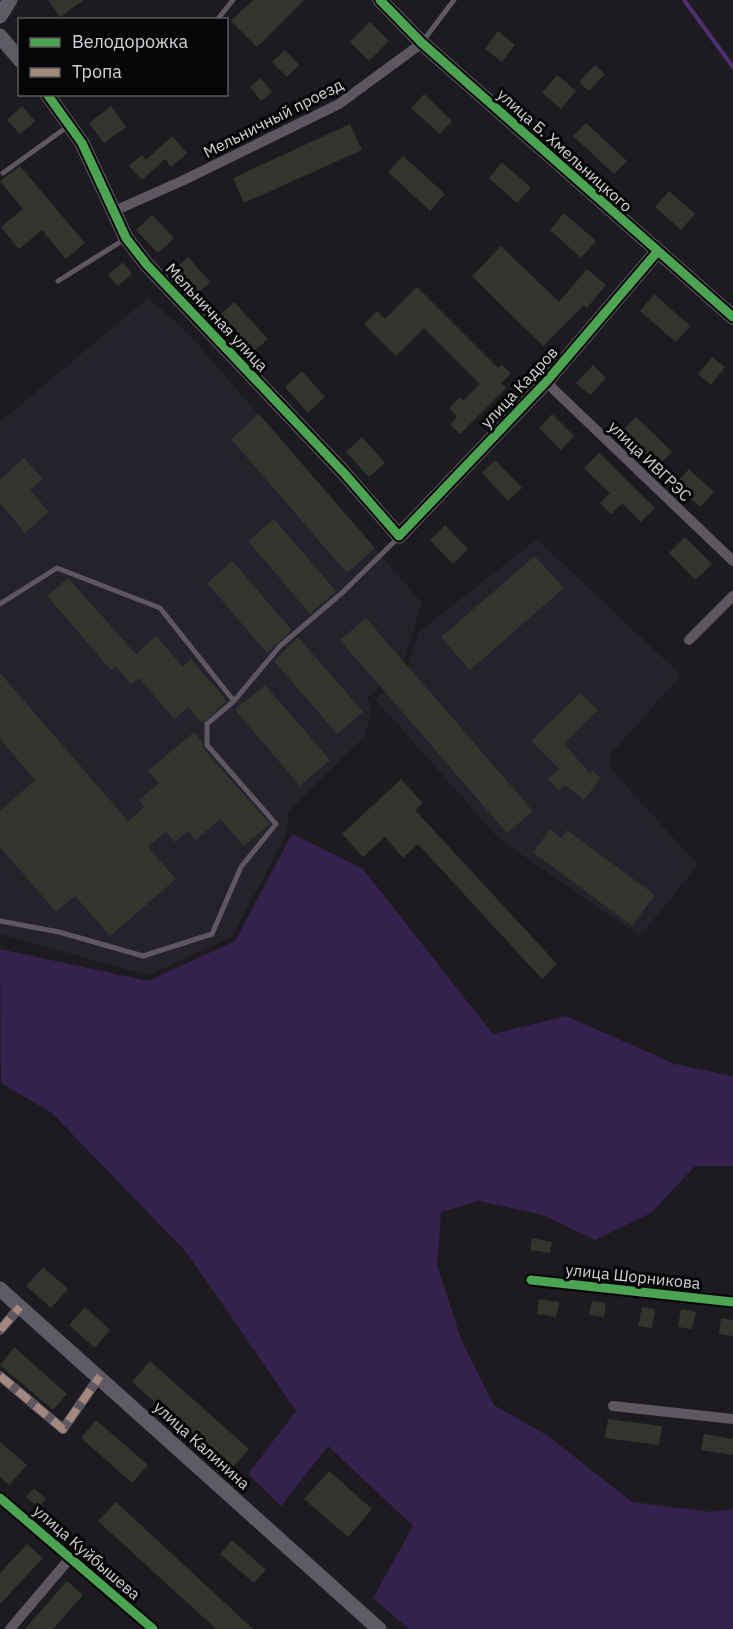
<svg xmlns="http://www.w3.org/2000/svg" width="733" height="1629" viewBox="0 0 733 1629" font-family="'IBM Plex Sans',sans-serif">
<rect width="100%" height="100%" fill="#1d1b1f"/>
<path fill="#25222b" d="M148,298l40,35 234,270 -20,63 -35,32 5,8 -7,30 -77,76 -1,21 -55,104 -84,38 -148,-41v-512z
M537,539l144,136 -69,78 -3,14 89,98 -58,71 -141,-97 -124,-140 30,-26 14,-41z"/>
<path fill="#35214d" d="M292,834l71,35 130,165 73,-18 109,48 58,12v90h-38l-44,47 -56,27 -52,-25 -64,-14 -38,11 -4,53 25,77 32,63 54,31 84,66 79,10 22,-3v120h-324l-36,-31 40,-72 -85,-80 -47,60 -33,-32 48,-63 -109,-158 -135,-140 -51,-30 -1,-134 148,32 87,-40z"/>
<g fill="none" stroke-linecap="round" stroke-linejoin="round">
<path stroke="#4e2f71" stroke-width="4" d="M684,0l49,67"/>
</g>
<path fill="#32342e" d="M48,0h36l-24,17z
M253,0h51l-47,47 -26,-26z
M370,22l19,19 -20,20 -19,-19z
M498,31l17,14 -13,17 -17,-13z
M285,50l14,15 -12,12 -15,-15z
M595,65l10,9 -16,17 -10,-9z
M557,75l19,16 -15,18 -19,-16z
M261,78l11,14 -11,9 -11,-14z
M424,94l28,27 -12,13 -29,-26z
M22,106l13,15 -15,13 -13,-14z
M111,106l15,21 -22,16 -15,-20z
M586,123l41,38 -13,13 -41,-38z
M350,124l12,26 -118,53 -11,-25z
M172,136l15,17 -16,14 -6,-8 -23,21 -13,-14 13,-11 4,5z
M403,156l42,38 -15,17 -42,-39z
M502,162l29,26 -14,15 -28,-25z
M20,166l65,77 -19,16 -24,-29 -23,19 -18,-22 22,-18 -23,-28z
M669,191l26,23 -14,16 -26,-23z
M564,213l32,28 -15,17 -31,-28z
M152,215l22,23 -16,15 -22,-23z
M501,246l58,56 28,-33 19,16 -19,23 -3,-3 -41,41 -71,-70z
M188,257l22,25 -12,11 -23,-24z
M123,262l9,12 -14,12 -10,-11z
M417,287l81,81 4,-3 9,9 -10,9 5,5 -46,46 -10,-10 7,-7 -8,-9 11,-11 3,4 17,-17 -56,-56 -28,28 -32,-32 13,-13 8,8z
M654,294l36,32 -14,16 -36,-31z
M234,302l34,37 -17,15 -33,-37z
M712,357l13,10 -14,18 -13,-11z
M593,365l13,13 -16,17 -14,-12z
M302,371l23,26 -17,16 -23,-26z
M259,414l116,134 -28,25 -116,-134z
M552,414l22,22 -13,14 -22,-22z
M636,417l36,35 -15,15 -36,-35z
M362,437l23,26 -16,14 -23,-25z
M599,453l56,55 -14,14 -19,-19 -11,11 -11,-11 10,-10 -26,-25z
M24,458l19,21 -13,11 19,22 -24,21 -25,-30v-24z
M495,460l27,28 -14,13 -26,-28z
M689,469l25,23 -14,15 -25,-23z
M274,519l62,72 -26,23 -62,-73z
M445,525l23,24 -15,15 -23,-24z
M685,537l27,27 -17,16 -26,-27z
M535,556l29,32 -94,82 -29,-33z
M232,561l60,69 -25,23 -60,-70z
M68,578l68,76 20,-18 27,31 8,-8 36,42 -25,23 -14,-17 -14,12 -35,-41 -8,7 -15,-18 -5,3 -64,-74z
M366,618l167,193 -26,22 -167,-193z
M298,637l65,75 -26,22 -63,-73z
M0,673l128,148 16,-14 -5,-7 20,-17 -11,-12 46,-39 8,10 1,6 67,76 -26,22 -24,-27 -24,21 -8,-9 -13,11 -9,-10 -18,15 28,32 -66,57 -35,-40 -19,16 -56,-65v-36l35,-31 -35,-41z
M265,685l65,75 -30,26 -65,-76z
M580,693l18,17 -34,34 26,29 2,-3 9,8 -17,22 -19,-15 -6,6 -11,-12 11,-10 -28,-28z
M401,779l22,24 -8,7 142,154 -15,15 -124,-135 -15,14 -18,-21 -22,20 -21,-23z
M550,829l11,9 6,-8 88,65 -23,31 -99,-74z
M532,1238l20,4 -2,11 -20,-3z
M43,1267l25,22 -17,19 -25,-22z
M539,1299l20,3 -3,15 -19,-3z
M592,1301l14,2 -2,14 -15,-2z
M85,1307l25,23 -15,18 -26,-23z
M642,1307l13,2 -3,19 -14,-2z
M681,1309l15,3 -4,17 -14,-2z
M721,1318l12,2v16l-14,-2z
M14,1347l53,47 -14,16 -53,-45z
M150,1361l99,88 -18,20 -99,-87z
M608,1419l54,7 -3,19 -54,-7z
M96,1420l52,45 -16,18 -51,-45z
M704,1434l29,5v16l-32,-5z
M0,1442l27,23 -18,20 -9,-8z
M329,1471l43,38 -24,28 -44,-38z
M34,1488l12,11 -8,9 -12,-11z
M116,1502l137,127h-37l-118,-108z
M232,1540l34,30 -12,13 -34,-29z
M27,1544l16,14 -43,46v-31z
M67,1581l16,14 -30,34h-28z"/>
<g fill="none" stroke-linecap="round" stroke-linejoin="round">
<path stroke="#5c5761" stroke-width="5" d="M217,20l16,-20
M423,41l31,-41
M3,173l64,-46
M58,281l67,-42
M0,604l57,-36 103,40 74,93
M0,921l59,11 84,24 69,-22 29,-67 35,-43 -69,-79v-21l27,-23 46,-55 63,-54 56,-55"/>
<path stroke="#5c5761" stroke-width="10" d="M112,212l72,-32 155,-76 83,-61
M546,382l187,179
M689,640l44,-44
M531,1280l202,22
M0,1330l20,-23
M0,1376l63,53 37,-53
M613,1406l120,13
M0,1498l153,131
M10,1629l61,-72"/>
<path stroke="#5e5a66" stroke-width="15" d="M380,0l42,43 311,274
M0,16l10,-16
M0,36l20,24
M47,94l35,49 44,95 21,27 197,208 55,63 147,-154 111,-130
M0,1289l379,340"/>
<path stroke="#a5887d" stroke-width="8" stroke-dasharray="15 8" stroke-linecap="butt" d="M0,1330l20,-23
M0,1376l63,53 37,-53"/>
<g stroke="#060608" stroke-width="13">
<path id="cycleway" d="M380,0l42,43 311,274
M47,94l35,49 44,95 21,27 197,208 55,63 147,-154 111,-130
M531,1280l202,22
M0,1498l153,131"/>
</g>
<use href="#cycleway" stroke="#4ca352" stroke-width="9"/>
</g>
<g text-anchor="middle" stroke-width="6" stroke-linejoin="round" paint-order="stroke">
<g font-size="16" fill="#d2d1d5" stroke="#060608">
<text transform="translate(273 118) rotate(-27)" y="6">Мельничный проезд</text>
<text transform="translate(565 150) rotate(42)" y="6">улица Б. Хмельницкого</text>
<text transform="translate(217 317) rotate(47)" y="6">Мельничная улица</text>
<text transform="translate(519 387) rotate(-47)" y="6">улица Кадров</text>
<text transform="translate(650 461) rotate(44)" y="6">улица ИВГРЭС</text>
<text transform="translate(633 1276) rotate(6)" y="6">улица Шорникова</text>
<text transform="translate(202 1445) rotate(42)" y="6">улица Калинина</text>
<text transform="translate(87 1552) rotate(41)" y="6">улица Куйбышева</text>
</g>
</g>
<rect x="18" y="18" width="210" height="78" fill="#060608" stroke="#58575a" stroke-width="1.5"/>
<rect x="30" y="38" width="30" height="9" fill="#4ca352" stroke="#58575a" stroke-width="1.5"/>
<text x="72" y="48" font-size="18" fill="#d2d1d5">Велодорожка</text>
<rect x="30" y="68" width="30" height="9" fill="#a5887d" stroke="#58575a" stroke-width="1.5"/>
<text x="72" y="78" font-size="18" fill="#d2d1d5">Тропа</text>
</svg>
